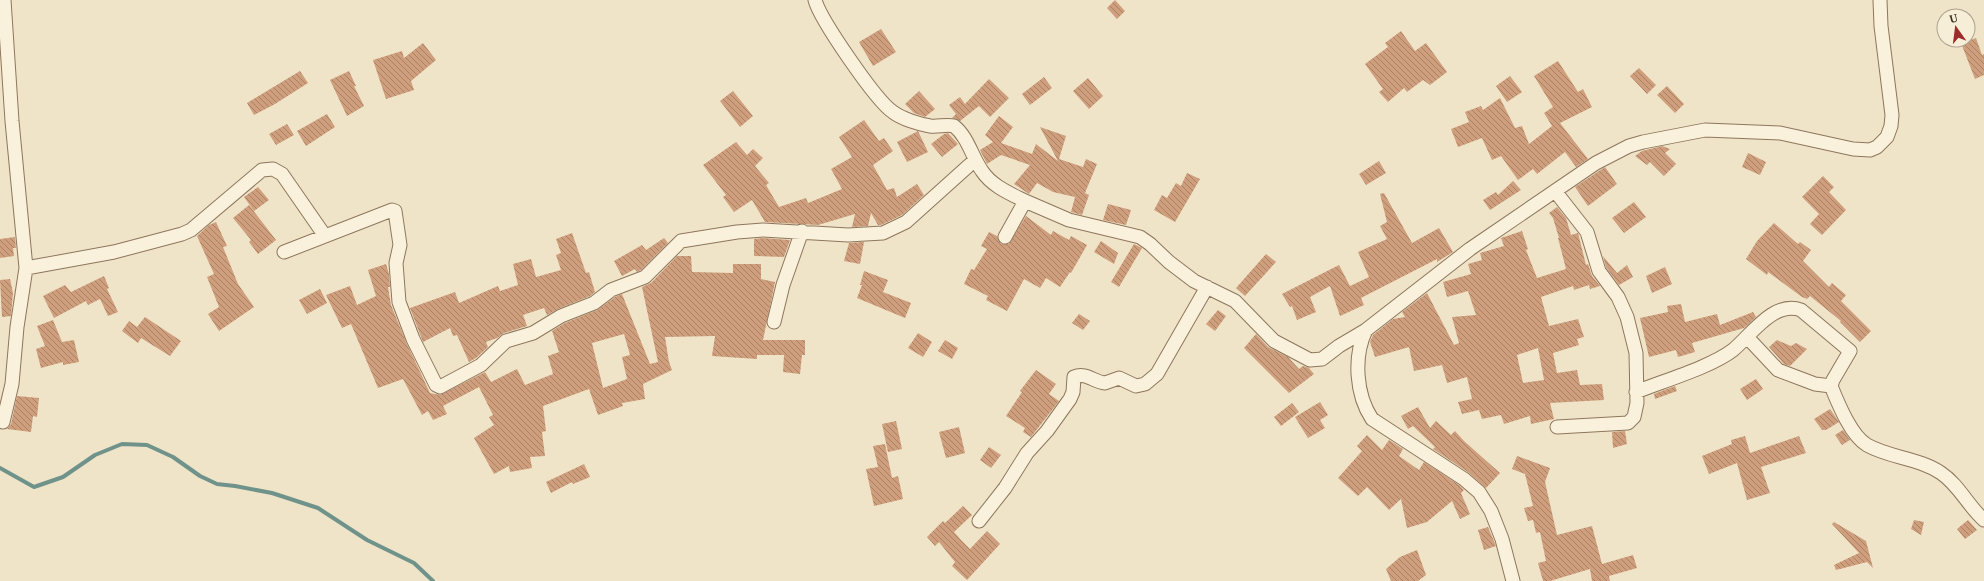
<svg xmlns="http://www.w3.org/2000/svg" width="1984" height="581" viewBox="0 0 1984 581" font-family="'PT Serif',serif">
<defs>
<pattern id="building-back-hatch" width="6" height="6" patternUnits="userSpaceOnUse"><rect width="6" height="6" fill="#cf9f7d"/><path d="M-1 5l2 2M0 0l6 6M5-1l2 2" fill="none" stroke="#a98266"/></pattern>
</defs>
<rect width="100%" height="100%" fill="#f0e4c8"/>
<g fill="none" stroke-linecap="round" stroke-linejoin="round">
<path stroke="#6f938a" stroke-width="4" d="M0,468l34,19 29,-10 32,-22 27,-11 25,1 26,12 27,19 17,8 18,2 37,7 46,15 49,32 47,23 19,18"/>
</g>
<path fill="url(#building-back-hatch)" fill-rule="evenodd" d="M1115,0l10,11 -8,8 -10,-11z
M881,29l15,23 -23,14 -14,-24z
M1401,31l14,20 11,-8 21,29 -17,13 -7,-5 -16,12 -3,-4 -16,14 -9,-10 4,-3 -18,-25 23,-17 -3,-4z
M1976,38l6,17 2,-1v21l-9,4 -14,-36z
M423,43l13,17 -25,21 3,9 -28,9 -13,-39 29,-9 2,7z
M1558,61l20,31 5,-3 9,18 -32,16 28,36 -12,8 -11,-15 -28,22 -4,-5 -15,11 -17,-24 -9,4 -10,-22 -24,9 -7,-18 18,-7 -4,-10 16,-6 2,4 17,-12 15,30 7,-2 7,18 23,-18 -8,-13 9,-6 -19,-31z
M1639,68l17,17 -9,9 -17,-18z
M300,71l8,12 -33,21 -21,11 -7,-12z
M349,71l7,15h-2l10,20 -17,10 -17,-36z
M1510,76l12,16 -15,10 -11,-16z
M1044,77l8,11 -22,17 -8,-11z
M1088,78l15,18 -14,13 -16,-18z
M989,79l20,19 -19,19 -11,-11 -19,15 -8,-3 4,-4 -7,-9 11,-8 5,7z
M1667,86l17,18 -9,9 -18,-18z
M733,91l20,25 -13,11 -20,-26z
M919,91l16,18 -10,8 -11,-4 -9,-9z
M327,114l8,13 -29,19 -9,-15z
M999,116l14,11 -12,16 31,11 4,-10 22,17 -18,-34 26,9 -7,23 24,8 3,-8 11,5 -12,29 4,2 -7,20 -11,-3 4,-15 -22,-5 -16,-9 -8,11 -15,-10 16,-19 -29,-10 -14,9 -7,-14 13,-8 -8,-7z
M864,120l15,21 5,-3 9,13 -20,14 14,25 7,-2 3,9 20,-13 7,11 -22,20 -21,10h-3l-7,-12 -3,13 -16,1 3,-13 -37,11 -53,-3 -13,-22 -18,12 -11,-15 3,-2 -23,-30 33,-23 11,13 6,-6 10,9 -8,8 14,17 -3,2 13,22 27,-9 2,5 34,-14 -11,-20 21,-12 -13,-20z
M287,124l7,11 -18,10 -7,-11z
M918,131l10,21 -21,10 -10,-20z
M948,133l10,11 -16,13 -11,-13 13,-10z
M1662,146l8,3 -5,4 11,11 -12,12 -14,-14 -3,3 -12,-9 7,-5z
M1748,153l18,9 -6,13 -18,-8z
M1379,161l7,12 -20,12 -7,-11z
M1605,167l12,17 -29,22 -13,-19z
M1187,173l13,6 -25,43 -21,-12 8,-15 5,3 9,-15 5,3z
M1823,176l11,11 -5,5 17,18 -24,25 -12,-11 9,-10 -17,-17z
M1513,181l8,9 -31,20 -7,-10 13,-8 2,3z
M258,187l11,13 -15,11 -10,-14z
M1384,193l28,50 27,-15 14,24 -16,10v-3l-76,39 3,7 -24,11 -10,-30 -20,11 6,15 -19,8 -5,-14 -2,1 -8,-13 57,-29 11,21 19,-9 -11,-25 29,-13 -7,-13 7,-4 -7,-28z
M1634,202l12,15 -22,16 -12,-15z
M1108,204l23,6 -5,15 -23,-5z
M249,205l27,35 -18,14 -9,-12 2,-2 -18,-22z
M1557,207l9,11 5,17 7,-2 8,32 2,-1 4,12 8,10 -10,3 -1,-4 -15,5 -1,-4 -32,11 8,29 29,-7 6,18 -7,2 2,6 -26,8 4,20 20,-3 3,15 22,-1 2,16 -54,3 4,16 -23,5 -1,-8 -26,8 -3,-9 -19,4 -3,-9 -17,4 -4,-12 14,-3 -5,-22 -20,6 -5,-18 -28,6 -5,-24 -34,10 -5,-15 3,-7 20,-16 12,-2 -3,-5 25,-19 27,52 5,-2 -7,-26 24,-2 -8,-24 -21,6 -4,-15 28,-8 -3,-10 14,-4 -2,-7 24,-7 -3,-8 21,-7 6,18 -2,1 11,28 29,-9 -8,-31h1l-6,-20 -4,-5zM1538,348l6,32 -21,3 -6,-28z
M1026,216l25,19 2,-4 16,9 2,-4 16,9 -16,28 -1,-1 -10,15 -14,-9 -6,10 -16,-9 -17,32 -21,-11 2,-4 -24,-12 7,-15 3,1 13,-21 -6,-3 8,-14 8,4 4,8h8z
M216,222l11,24 -4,1 15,37 16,23 -35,24 -11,-17 11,-7 -12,-30 7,-3 -17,-38 12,-11z
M1774,223l24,21 2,-2 11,8 -8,11 26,26 3,-4 14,12 -5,6 30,30 -11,11 -20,-20 1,-1 -31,-25 -3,3 -5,-2 -34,-25 -1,3 -21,-16 11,-18z
M572,233l14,40 3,-1 6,20 -5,4 -32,13 -11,6 -3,-7 -21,7 4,11 -23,7 -7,5 -11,4 2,5 -12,11 -7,4 -12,-27 -4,1 -3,-8 -27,14 -13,-34 45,-16 4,11 39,-17 2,5 18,-6 -5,-21 18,-5 5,18 25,-7 -5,-15 5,-2 -5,-14z
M15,237l1,11h-3l1,8 -14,2v-19z
M664,238l4,5 -27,27 -4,2 -2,-3 -13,7 -8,-15 28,-16 4,5z
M763,238l27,2 -6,17 -30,-1v-17z
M1101,241l17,12 -4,11 -20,-12z
M864,242l-4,22 -16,-3 5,-18z
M1134,244l8,4 -23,39 -8,-5z
M1266,254l10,8 -31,34 -9,-8z
M677,256h14l1,16 41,1v-9h28v15l14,3 -12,58h42v15h-3l-2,19 -17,-2 1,-17h-27v4l-45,-3 3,-20 -50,1 4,25 3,8 -29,14 2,15 -23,4 1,3 -25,9 -9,-26 -46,17 3,25 -4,1 3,24 -15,1 2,11 -22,4 -1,-6 -15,8 -20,-36 20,-13 -5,-8 4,-2 -14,-28 -36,19 4,8 -14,6 -5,-9 -6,4 -19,-36 -25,9 -27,-64 -9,4 -16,-33 24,-9 7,19 19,-9 -8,-26 18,-6 3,10 1,13h-2l3,18 15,37 24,51 10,2 45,-23 6,10 26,-13 8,16 28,-11 -5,-18 11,-4 -7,-21 13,-8 32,-13 18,-13 7,-3 28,70 8,-2 -16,-75 9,-4zM624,334l6,21 -8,2 5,22 -24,9 -11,-45z
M1603,256l14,17 10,-8 6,12 -14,8 -13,-18z
M1665,267l7,17 -20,9 -6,-17z
M864,271l24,9 -5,12 28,11 -6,15 -48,-20 5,-13h-2z
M104,276l5,12 -2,1 11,23 -10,4 -8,-17 -12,6 -2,-4 -32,17 -11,-22 22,-11 6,7z
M10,279l3,14 -2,23 -9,1 -2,-37z
M320,289l7,14 -20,11 -8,-14z
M1681,304l4,18 32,-8 3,11 33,-13 3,5 -12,11 -52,15 3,9 -17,5 -2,-7 -27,7 -9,-39 28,-6 -1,-6z
M1218,310l8,6 -11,15 -9,-7z
M1079,314l11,7 -7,9 -11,-7z
M145,317l36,24 -11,15 -29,-18 -3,5 -16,-12 7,-10 8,6z
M53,320l9,22 12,-2 5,22 -16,3v-3l-22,6 -5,-19 9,-3 -8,-20z
M918,333l14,9 -9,15 -15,-9z
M1256,334l12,13 20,10 11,12 4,-3 6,2 5,6 -25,19 -45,-45z
M945,340l13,8 -6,11 -14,-8z
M1777,340l14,6 5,-3 11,6 -17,17 -6,-2 -15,-17z
M1036,370l20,14 -7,10 10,7 -28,36 -8,-5 2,-4 -19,-12 16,-24 -2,-1z
M1756,379l7,10 -16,11 -7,-11z
M1675,386l2,5 -22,8 -1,-5z
M17,396l22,2 -2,19 -4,-1 -2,16 -24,-3 4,-5z
M1320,402l8,13 -8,5 5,8 -17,10 -13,-21z
M1292,403l7,9 -18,14 -7,-9z
M1418,407l12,21 6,-7 15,14 4,-4 9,10 36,32 -14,15 -18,-16 -35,-23 2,-2 -22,-21 -5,3 -7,-13z
M1830,409l9,13 -13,8h-4l-8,-11z
M896,421l6,28 -14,3 -6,-28z
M959,427l6,26 -19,5 -7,-26z
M1843,430l7,10 -8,5 -7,-10z
M1625,431l2,13 -14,4 -1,-16z
M1367,435l15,15 7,-10 14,9 -4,7 20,14 5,-8 35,23 5,5 -3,3 9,21 -10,5 -8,-18 -25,21 -20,6 -6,-29 -12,11 -22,-23 -9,9 -20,-18 24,-27 -5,-5z
M1745,436l5,17 49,-17 7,17 -45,14 9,26 -23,7 -10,-37 -28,11 -7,-18 30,-12 -1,-4z
M885,444l7,34 6,-2 5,23 -29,7 -8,-37 12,-2 -5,-21z
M989,447l12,8 -10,13 -11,-8z
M1517,456l33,12 -5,14 12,53 35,-9 10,38 31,-9 4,13 -28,8 1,5h-18l-2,-12 -40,12h-7l-5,-18 8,-2 -6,-29 -4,1 -3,-13 -5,1 -4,-13 9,-2 -8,-32 -13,-5z
M584,464l6,13 -17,7 -1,-2 -21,11 -5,-11z
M963,506l9,9 -18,17 8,9 8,8 17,-18 13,13 -33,36 -15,-14 3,-4 -16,-20 -4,4 -8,-9 16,-16 2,2z
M1914,520l10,2 -3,13 -10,-6z
M1968,520l9,10 -12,9 -8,-10z
M1834,522l32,19 7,27 -6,-6 -31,8 -2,-5 25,-12 -27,-29z
M1488,527l8,19 -12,4 -6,-20z
M1417,550l9,25 -8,6h-27l-5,-12 14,-12z"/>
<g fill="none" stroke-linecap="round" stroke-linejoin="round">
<g stroke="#8d765c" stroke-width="15">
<path id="street" d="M815,0c5,19 61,101 78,112 9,7 26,12 37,14 8,1 17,-2 24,0 14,11 18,31 28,45 10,15 27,22 43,30l-20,36
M1555,191l32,41 12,39 19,26 9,20 9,36 1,50 -3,14 -6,6 -71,4
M1025,201l44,19 71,17 10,7 19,18 25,19 41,20 39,40 36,19 12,-1 17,-13 27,-16
M284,252l108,-42 3,1 5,34 -4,18 3,39 14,37 23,46 4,2 41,-22 25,-24 27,-8 28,-17 33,-13 17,-13 34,-13 36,-36 56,-9 26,-2 85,5 35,-2 23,-11 69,-62
M26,268l88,-16 68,-18 9,-4 71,-60 11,-1 9,5 43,62
M774,322l9,-37 19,-54
M1747,337l31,33 37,14 16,2
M1636,392c27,-11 75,-25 97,-42 18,-15 41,-50 68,-40l49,41 -17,29 -2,6c7,17 20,50 36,59 23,13 52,13 74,28 18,12 27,33 43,47
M3,422l9,-38 5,-57 9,-59 -14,-147 -8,-121
M979,521l26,-33 22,-35 20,-22 23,-32 3,-7 1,-15c12,-5 20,5 31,6l14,-5 17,8 9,-2 12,-10 50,-87
M1513,581l-11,-42 -11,-28 -12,-19 -15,-13 -92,-60c-16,-24 -19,-62 -6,-89l104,-81 126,-86 33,-17 14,-4 62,-12 75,3 73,16 17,1 7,-3 10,-10 4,-11 1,-11 -11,-89 -1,-26"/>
</g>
<use href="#street" stroke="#faf1dc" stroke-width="13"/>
</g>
<g transform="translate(1956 28) rotate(346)"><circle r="19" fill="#f7eed8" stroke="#ada18e"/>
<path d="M0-3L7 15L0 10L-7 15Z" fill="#9e2a2b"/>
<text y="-6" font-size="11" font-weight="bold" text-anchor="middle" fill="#3d2e20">U</text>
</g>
</svg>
